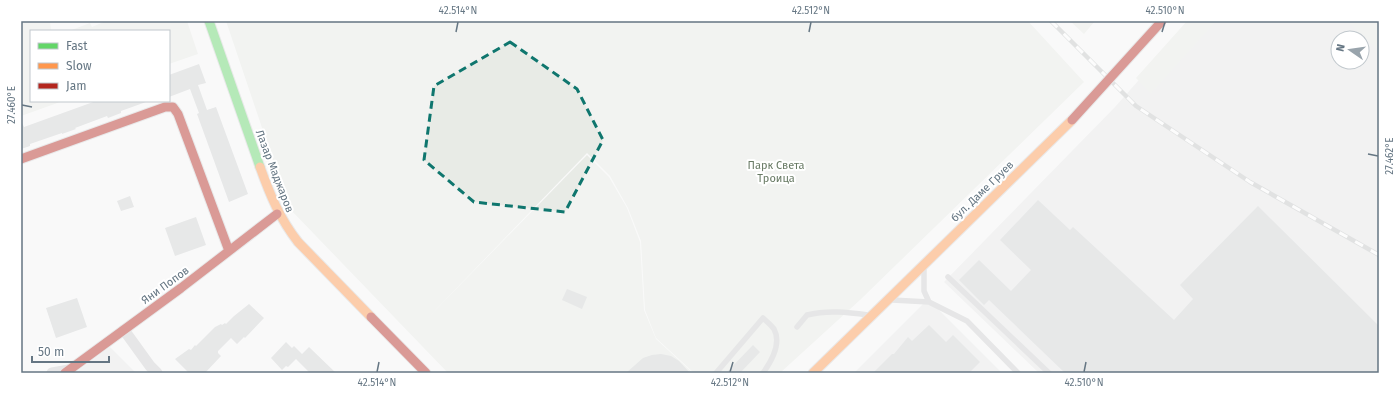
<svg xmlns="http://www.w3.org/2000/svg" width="1400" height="394" viewBox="0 0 1400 394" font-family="'Fira Sans',sans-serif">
<rect width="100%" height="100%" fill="#f9f9f9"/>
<path fill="#e8e9e9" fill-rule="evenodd" d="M1191,21h188v352h-340l-95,-91 171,-175zM1338,38h24v24h-24z
M928,299l74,74h-148z
M110,347l26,26h-61z"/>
<path fill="#e8ebe6" d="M21,21h29l1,10h-20v70h32l-42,15z
M106,21h81l11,33 -29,10v-33h-100l21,-8 2,4z
M226,21h802l56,61 -224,218 -80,73h-86l-38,-35 -11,-28 -4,-69 -13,-33 -18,-32 -23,-23 -168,174 168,-172 22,22 18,31 13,34 4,68 12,29 37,34h-245l-159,-165z
M1070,21h25l-11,13z
M1187,21h29l-65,72 -15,-15z
M1347,21h32v30z"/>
<path fill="#d0d2d3" d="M199,64l7,19 -8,2 9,25 9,-3 32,87 -19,8 -32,-88 2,-1 -9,-24 -21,8v-22z
M96,101h50v1l-25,9v2l-13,5 -1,-2 -32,12 1,1 -14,5v-1l-32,11v2l-9,3v-26h1l2,4z
M130,196l4,11 -13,4 -4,-10z
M1038,200l32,30 3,-3 101,93 19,-21 -13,-14 78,-79 121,120v47h-314l-76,-73 -5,5 -25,-25 20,-20 32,31 20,-21 -31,-30z
M196,217l10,28 -31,11 -10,-28z
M567,289l20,8 -5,12 -20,-9z
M77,298l10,29 -31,11 -10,-30z
M249,304l15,14 -19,20 -1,-1 -7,7 -6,-6 -13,13v2l3,3 -16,17h-16l-14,-14 14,-10 2,1 4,-5 1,1 19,-19 6,-3 1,1 3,-2 1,1 8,-8z
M929,325l17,17 7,-7 27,27 -11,11h-96l19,-19h2l14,-17 4,4z
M286,342l6,6 2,-2 8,8 7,-7 27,26h-26l-14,-14 -8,8 -2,-1 -4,4 -11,-12z
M753,345l7,7 -20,21h-14z
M661,354l10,2 8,5 11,12h-64l17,-15 9,-3z"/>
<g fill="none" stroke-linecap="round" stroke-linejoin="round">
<g stroke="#d5d6d7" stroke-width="11">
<path id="fast" d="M209,21l51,146"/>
</g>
<g stroke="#d5d6d7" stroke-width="11">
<path id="slow" d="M260,167c10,28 20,52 38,75l73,75
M813,373l259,-253"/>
</g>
<g stroke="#d5d6d7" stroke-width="11">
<path id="jam" d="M21,159l144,-52h8l5,7 51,137
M371,317l55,56
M65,373l116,-85 96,-74"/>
</g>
<path stroke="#cecfd0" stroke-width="5.5" d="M948,277l101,96
M892,300l37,2 -5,-11v-21
M929,302l38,19 51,52
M797,327l10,-12c20,-5 40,-3 61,0
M716,373l47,-55c3,3 8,7 11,11 8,15 -3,33 -11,44"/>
<path stroke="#cecfd0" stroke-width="11" d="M124,330l26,36 7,7
M52,373l17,-3"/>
<use href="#fast" stroke="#63d668" stroke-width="9"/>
<use href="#slow" stroke="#ff974d" stroke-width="9"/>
<use href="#jam" stroke="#b3261e" stroke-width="9"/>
<g stroke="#c3c5c6" stroke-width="4.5">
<path id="rail" d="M1051,21l85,85 114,76 129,73"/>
</g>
<use href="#rail" stroke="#fff" stroke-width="3" stroke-dasharray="9" stroke-linecap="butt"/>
<g stroke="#d5d6d7" stroke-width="11" stroke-linecap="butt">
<path id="jam-bridge" d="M1072,120l90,-99"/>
</g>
<use href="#jam-bridge" stroke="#b3261e" stroke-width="9"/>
</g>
<path d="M0 0H1400V394H0ZM510,42l67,47 26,51 -38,72 -91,-10 -50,-42 10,-74z" fill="#f9f9f9" fill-opacity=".55" fill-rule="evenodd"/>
<path fill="none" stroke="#0f766e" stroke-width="3" stroke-dasharray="8 5" stroke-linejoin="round" d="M510,42l67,47 26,51 -38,72 -91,-10 -50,-42 10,-74z"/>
<path fill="none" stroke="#657683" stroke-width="1.5" d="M456,32l2,-10M809,32l2,-10M1162,32l3,-10M22,105l10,2M1368,154l10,2M377,372l2,-10M730,372l3,-10M1084,372l2,-10"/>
<g text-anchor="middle" stroke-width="4" stroke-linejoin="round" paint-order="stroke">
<g font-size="11" fill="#687a64" stroke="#fff">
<text x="776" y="169">Парк Света<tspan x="776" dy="13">Троица</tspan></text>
</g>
<g font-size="11" fill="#657683" stroke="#fff">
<text transform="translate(275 171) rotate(69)" y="4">Лазар Маджаров</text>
<text transform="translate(982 191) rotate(-44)" y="4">бул. Даме Груев</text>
<text transform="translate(165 285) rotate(-36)" y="4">Яни Попов</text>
</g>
</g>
<rect width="1400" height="394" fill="none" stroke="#ffffff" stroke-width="44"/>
<rect x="30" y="30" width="140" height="72" fill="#ffffff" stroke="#c1c8cd"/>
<rect x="38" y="43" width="20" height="6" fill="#63d668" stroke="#c1c8cd"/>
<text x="66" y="50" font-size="12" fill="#657683">Fast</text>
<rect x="38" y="63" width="20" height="6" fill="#ff974d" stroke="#c1c8cd"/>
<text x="66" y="70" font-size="12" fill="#657683">Slow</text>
<rect x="38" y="83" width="20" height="6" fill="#b3261e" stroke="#c1c8cd"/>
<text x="66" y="90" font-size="12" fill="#657683">Jam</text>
<g transform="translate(1350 50) rotate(283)"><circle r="19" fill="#ffffff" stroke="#c1c8cd"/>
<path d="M0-3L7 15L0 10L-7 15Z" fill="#99a4ac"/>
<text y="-6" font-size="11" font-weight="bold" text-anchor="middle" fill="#657683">N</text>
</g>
<path d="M32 356v6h77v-6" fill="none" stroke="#657683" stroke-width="2"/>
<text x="38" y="356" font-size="12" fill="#657683" stroke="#ffffff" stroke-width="3" paint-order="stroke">50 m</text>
<rect x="22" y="22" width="1356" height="350" fill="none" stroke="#657683" stroke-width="1.5"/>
<g font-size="10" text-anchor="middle" fill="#657683">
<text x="458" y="14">42.514°N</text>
<text x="811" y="14">42.512°N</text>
<text x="1165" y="14">42.510°N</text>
<text transform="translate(11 105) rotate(-90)" y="4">27.460°E</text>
<text transform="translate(1389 156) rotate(-90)" y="4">27.462°E</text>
<text x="377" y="386">42.514°N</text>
<text x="730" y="386">42.512°N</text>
<text x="1084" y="386">42.510°N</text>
</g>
</svg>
